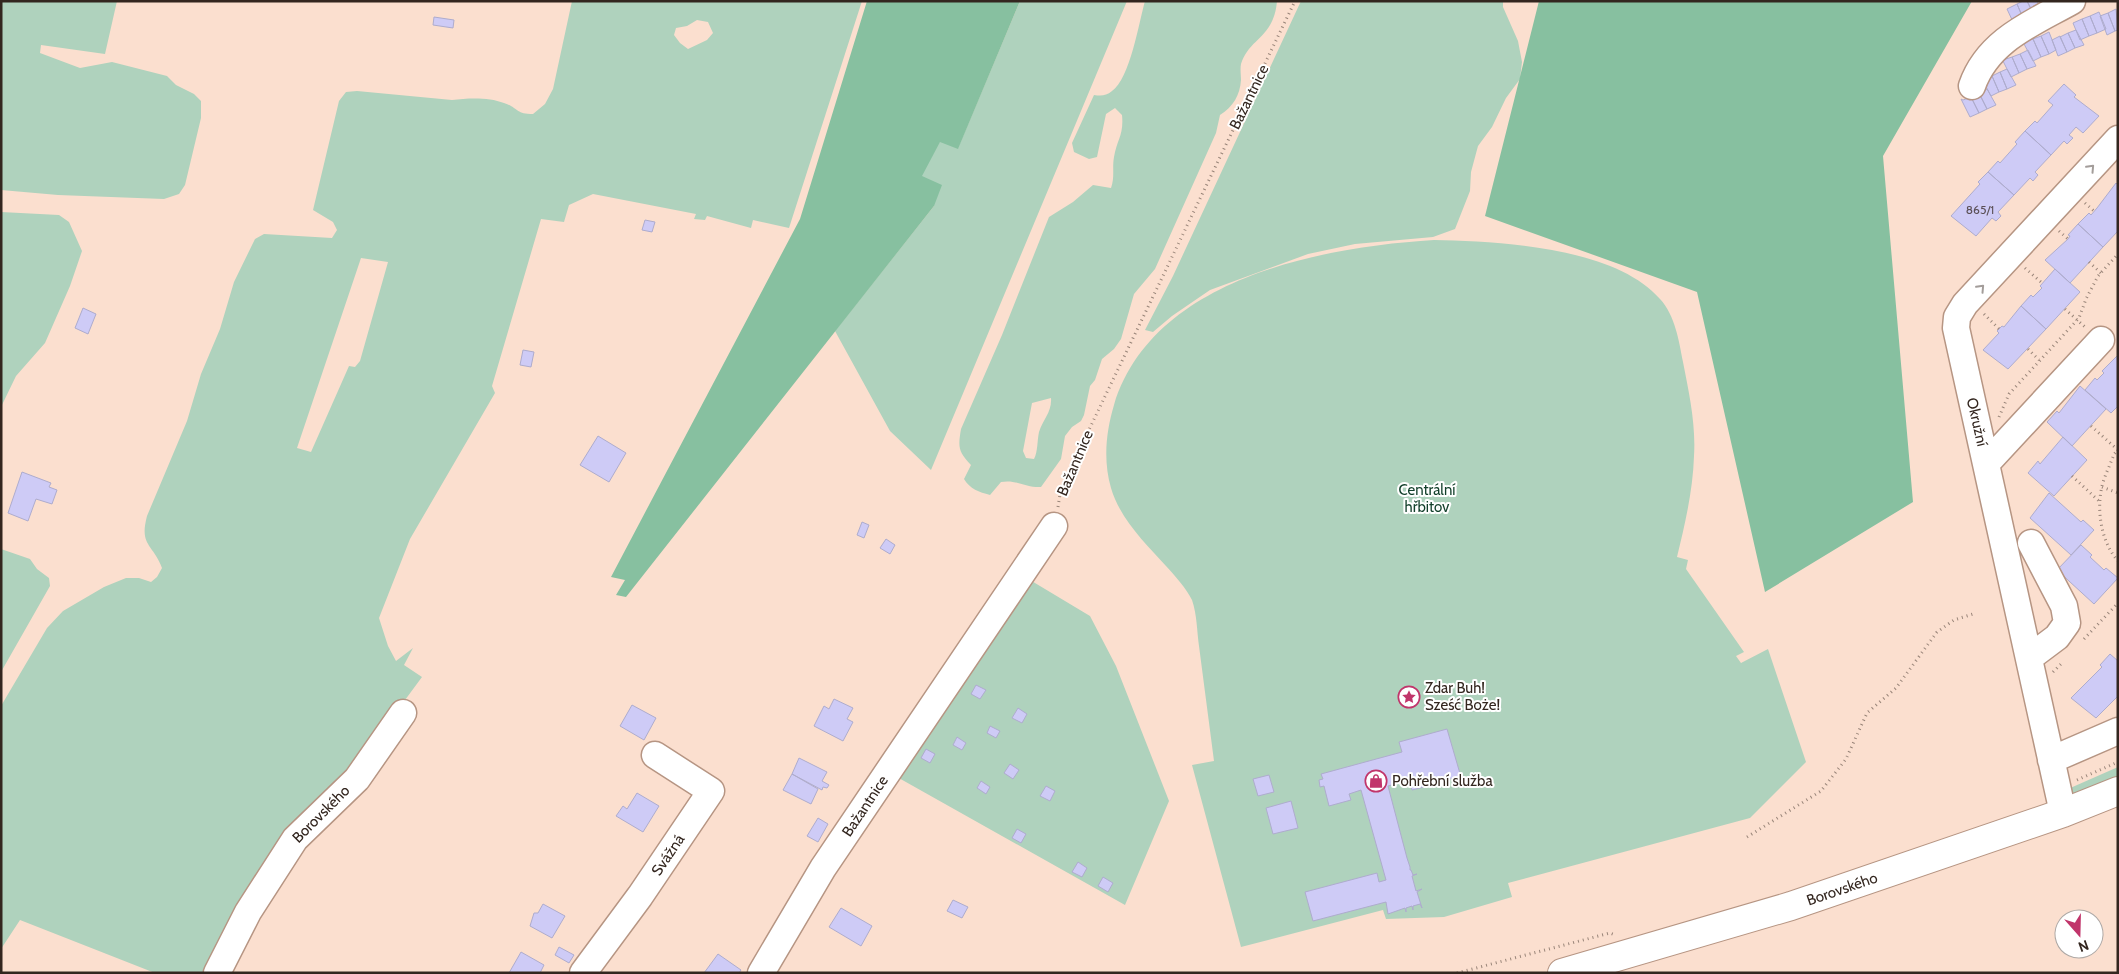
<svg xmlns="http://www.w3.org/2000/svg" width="2119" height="974" viewBox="0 0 2119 974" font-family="Cabin,sans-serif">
<rect width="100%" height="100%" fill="#fbdfcf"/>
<path fill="#afd2bd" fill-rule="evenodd" d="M1,1h116l-12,53 -64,-9 -1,8 40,15 32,-6 55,14 9,9 18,9 7,7v17l-16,67 -6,9 -15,5 -106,-4 -57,-5z
M572,1h290l-73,227 -36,-8 -2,8 -44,-12 -2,4 -11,-1 2,-5 -103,-20 -24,11 -5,17 -23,-3 -49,167 3,7 -85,146 -31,79 9,28 8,15 17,-13 -9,17 18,12 -82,111 -129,185h-56l-135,-53 -19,29v-243l46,-78 16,-17 41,-24 22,-9h13l12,4 6,-5 5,-9c-9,-24 -23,-22 -15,-52l40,-95 14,-47 19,-45 14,-47 21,-43 9,-5 68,4 5,-8 -4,-8 -20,-12 26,-109 7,-9 11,-1 95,9c16,-2 37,-3 52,3 15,5 11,11 29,11l12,-10 8,-15zM697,20l11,2 5,11 -6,7 -19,9 -8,-6 -6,-8 2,-7 11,-2zM361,258l27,4 -28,99 -5,6 -6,-1 -38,86 -14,-4z
M1020,1h107l-196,469 -41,-39 -55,-100 99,-125 -13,-30 19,-35 18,7z
M1145,1h132c-3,37 -28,37 -36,63 -1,5 0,11 0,16 -1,15 -8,27 -21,35l-4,18 -61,136 -21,25 -13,45 -7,10 -12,10 -7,21 -5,6 -6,29 -3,6 -9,6 -7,9 -4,23 -20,28c-14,1 -25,-8 -40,-5l-11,13c-11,-3 -20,-6 -26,-16l7,-14c-13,-14 -13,-18 -10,-36l41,-94 47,-118 24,-15 20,-17 18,3c4,-11 1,-20 3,-31 3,-18 10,-22 8,-42l-7,-7 -9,6 -9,43 -8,2 -15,-7 -2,-9 22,-48c7,1 12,1 18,-4 18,-12 27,-69 33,-90zM1051,398c1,14 -8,21 -12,34 -2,9 -1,19 -5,27l-8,-1 -3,-7 9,-48z
M1301,1h202v6l15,34 4,21 -2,17 -14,19 -14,29 -14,19 -7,26 -1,19 -15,38 -22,8 -78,7 -47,10 -98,36 -38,26 -19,16 -8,-2 28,-54z
M1,212l58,3 10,7 13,29 -12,35 -25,57 -29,33 -15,31z
M1434,240c64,1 181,7 226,59 15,16 19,42 23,63 6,31 13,62 11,94 -1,34 -9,68 -17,101l11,3 -2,9 58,83 -8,4 5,7 27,-14 38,113 -56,56 -242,65 4,14 -68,20 -58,2 -3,-9 -142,37 -49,-182 22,-4c-5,-38 -10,-77 -15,-115 -2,-14 -2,-32 -7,-46 -6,-12 -17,-24 -26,-34 -20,-22 -46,-47 -55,-78 -8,-28 -5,-56 3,-83 38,-126 206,-158 320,-165z
M1,549l29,10 7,10 12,9 1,8 -49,86z
M1030,580l60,36 26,50 53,135 -44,104 -228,-128z
M2118,767v16l-43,15 -7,-4v-5z"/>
<path fill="#87c0a0" d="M867,1h153l-62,148 -18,-7 -18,34 20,9 -8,21 -308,391 -10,-2 9,-15 -14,-3 189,-358z
M1539,1h433l-89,155 30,346 -148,90 -68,-300 -212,-76z"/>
<path fill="#cecbf6" stroke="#aeaccd" d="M2023,1h4l4,8 -8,9 -6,-14z
M2027,1h10l5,10 -11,-2z
M2017,4l6,14 -9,6 -7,-15z
M2116,9l2,21 -3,1 -7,-18z
M2099,12l7,17 -9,4 -7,-17z
M2108,13l7,18 -8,4 -7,-19z
M2090,16l7,17 -8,3 -7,-17z
M434,17l20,3 -1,8 -20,-3z
M2082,19l7,17 -9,4 -7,-17z
M2076,30l8,15 -9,3 -7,-15z
M2049,32l7,18 -7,4 -8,-18z
M2068,33l7,15 -8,4 -7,-15z
M2041,36l8,18 -8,3 -8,-18z
M2060,36l7,16 -9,4 -6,-16z
M2033,39l8,18 -8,4 -10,-19z
M2028,50l8,16 -9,3 -7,-15z
M2020,54l7,15 -8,4 -7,-16z
M2012,57l7,16 -8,4 -9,-18 1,1z
M2007,69l9,16 -9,4 -7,-17z
M2000,72l7,17 -8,3 -7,-16z
M1992,76l7,16 -8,4 -9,-17z
M2064,84l12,11 -2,2 25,19 -16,17 -7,-6 -7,8 4,3 -6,6 -3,-3 -13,14 -26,-24 10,-10 2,2 16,-18 -5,-4z
M1987,89l9,16 -9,4 -8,-16z
M1979,93l8,16 -8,4 -8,-16z
M1971,97l8,16 -9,4 -9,-18 2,1z
M2025,131l26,24 -16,17 3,3 -5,6 -3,-3 -16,17 -26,-23 10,-11 2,2 17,-19 -2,-2z
M1988,172l26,23 -16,17 3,4 -5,5 -4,-3 -16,18 -25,-20 29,-32 -2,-2z
M2116,183l2,2v46l-15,16 -25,-23 11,-11 2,2 6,-7z
M645,220l10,2 -3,10 -10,-2z
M2078,224l25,23 -33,36 -25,-23 23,-21 2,-3 -2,-1z
M2055,269l25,23 -34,37 -25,-23 10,-11 2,2 9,-9 -2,-2z
M2021,306l25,23 -38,40 -25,-19 16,-17 -2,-2 5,-5 2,1z
M83,308l13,6 -8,20 -13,-6z
M523,350l11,2 -3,15 -11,-2z
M2118,355v51l-7,7 -26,-23 10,-12 2,2 7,-7 -2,-2z
M2080,386l26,23 -34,37 -25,-24 10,-11 2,2z
M598,436l28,17 -17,29 -29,-17z
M2063,437l24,23 -33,36 -26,-23 10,-12 2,3z
M22,472l29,11 -2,4 8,3 -5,14 -16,-5 -8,22 -20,-8z
M2049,493l32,29 2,-2 11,10 -23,25 -41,-37z
M862,522l7,3 -5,13 -7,-3z
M886,539l9,6 -5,9 -10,-6z
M2081,545l11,10 -2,2 14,13 2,-2 12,10 -24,26 -37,-34z
M2110,654l8,7v35l-22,22 -25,-20 31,-31 -2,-2z
M976,685l10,5 -6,9 -9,-5z
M834,699l19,9 -6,11 6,3 -10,19 -29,-15 10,-20 5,3z
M632,705l24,13 -12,22 -24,-14z
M1018,708l9,6 -5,9 -10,-5z
M990,726l10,5 -4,7 -9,-5z
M1447,729l14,48 -18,3 1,2 -32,8 -3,-10 -21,6 19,72 3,9v3h1l2,5 4,-1 -5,2 4,15 6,-2 -5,3 5,16 -2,-4 -7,2v4l-1,-4 -6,2v4l-1,-4 -17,6 -2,-12 -73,19 -8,-29 72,-19 2,9 7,-2 -25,-90 -12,4 2,6 -22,6 -5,-20 -4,1 -1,-7 4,-1 -2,-5 81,-22 -3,-10z
M957,737l9,6 -4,7 -9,-5z
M926,749l9,5 -5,9 -9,-5z
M799,758l28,14 -5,9 7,4 -2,3 -4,-1 -1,3 -30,-16z
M1010,764l9,6 -6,9 -9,-6z
M792,774l26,15 -7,15 -28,-14z
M1269,775l5,17 -16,4 -5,-17z
M981,781l9,6 -4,7 -9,-6z
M1046,786l9,5 -5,10 -10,-5z
M637,793l22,13 -16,26 -27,-16 7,-10 4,3z
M1291,801l7,27 -25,6 -7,-26z
M818,818l10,6 -10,18 -11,-6z
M1017,829l9,5 -5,9 -9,-5z
M1078,862l9,6 -5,9 -10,-5z
M1103,877l10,6 -5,9 -10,-6z
M953,900l15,7 -6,11 -15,-7z
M543,904l22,12 -13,22 -22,-12 4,-13h4z
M841,908l31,18 -11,20 -32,-19z
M559,947l15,8 -5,8 -14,-8z
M521,952l23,13 -4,8h-31z
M718,954l23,16 -2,3h-35z"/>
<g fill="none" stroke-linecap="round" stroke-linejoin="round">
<g stroke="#b69583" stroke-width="29">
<path id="minor" d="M1972,86c16,-46 61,-63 100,-85
M1986,464l115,-124
M2029,658l28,-21 10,-14 -3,-17 -33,-63
M2051,760l67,-29
M2063,813l-107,-485 1,-11 8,-13 153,-165
M217,973l31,-61 47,-73 62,-60 46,-66
M583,973l57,-77 71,-105 -56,-36
M761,973l62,-105 231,-342"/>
</g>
<g stroke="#b69583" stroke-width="30">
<path id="major" d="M1562,973l229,-67 272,-93 55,-22"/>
</g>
<path stroke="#998579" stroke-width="3" stroke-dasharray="1 4" stroke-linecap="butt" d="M2085,203l9,8
M2059,231l9,8
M2089,262l12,11
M2025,268l17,15
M2065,309l20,18
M1984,314l15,15
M2028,349l11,11
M1999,417l10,-23 70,-76 7,-19 12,-23 20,-22
M2091,426l27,24 -4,4c-4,12 -11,24 -13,37 -4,23 1,52 17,70
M2072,476l27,25
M2102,487l16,6
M1058,507l3,-19 234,-487
M2084,639l34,-36
M2053,672l10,-10
M2077,780l41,-18
M1747,837l74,-46 25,-32 21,-46 29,-25 41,-56 17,-12 19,-6
M1457,973l153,-40 5,2"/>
<use href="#minor" stroke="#fff" stroke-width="26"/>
<use href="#major" stroke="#fff" stroke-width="28"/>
</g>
<defs><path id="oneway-chevron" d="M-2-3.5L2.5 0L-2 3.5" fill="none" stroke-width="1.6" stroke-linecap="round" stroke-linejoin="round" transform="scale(1.25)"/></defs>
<g stroke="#a39d9a">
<use href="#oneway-chevron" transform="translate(2091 168) rotate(-47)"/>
<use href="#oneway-chevron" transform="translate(1981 288) rotate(-47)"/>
</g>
<defs>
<g id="sight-ring" transform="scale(1.125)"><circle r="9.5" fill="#fff" stroke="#c1356b" stroke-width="1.5"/><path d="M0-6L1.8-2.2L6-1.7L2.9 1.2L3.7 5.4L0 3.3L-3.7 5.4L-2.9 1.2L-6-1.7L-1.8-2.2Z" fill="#c1356b"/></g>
<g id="shop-ring" transform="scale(1.125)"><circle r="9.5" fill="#fff" stroke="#c1356b" stroke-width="1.5"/><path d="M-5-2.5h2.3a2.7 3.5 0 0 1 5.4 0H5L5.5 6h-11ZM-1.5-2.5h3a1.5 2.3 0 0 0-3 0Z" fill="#c1356b"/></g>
</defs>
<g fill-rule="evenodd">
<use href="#sight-ring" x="1409" y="697"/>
<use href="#shop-ring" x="1376" y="781"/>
</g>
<g text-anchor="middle" stroke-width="4" stroke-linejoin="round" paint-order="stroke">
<g font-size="12" fill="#5a4f55">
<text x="1980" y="214">865/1</text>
</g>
<g font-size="15" fill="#33261f" stroke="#fff">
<text transform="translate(1249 97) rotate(-64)" y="5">Bažantnice</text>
<text transform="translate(1977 422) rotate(77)" y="5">Okružní</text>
<text transform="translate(1075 463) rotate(-67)" y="5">Bažantnice</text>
<text transform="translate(865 806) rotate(-56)" y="5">Bažantnice</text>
<text transform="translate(321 814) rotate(-45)" y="5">Borovského</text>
<text transform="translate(668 855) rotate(-56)" y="5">Svážná</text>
<text transform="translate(1842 889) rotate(-19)" y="5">Borovského</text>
</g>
<g font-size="15" fill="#113f2a" stroke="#fff">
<text x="1427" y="495">Centrální<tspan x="1427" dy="17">hřbitov</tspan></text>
</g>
<g font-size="15" fill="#33261f" stroke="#fff" text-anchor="start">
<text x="1425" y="693">Zdar Buh!<tspan x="1425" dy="17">Sześć Boże!</tspan></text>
<text x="1392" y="786">Pohřební služba</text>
</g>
</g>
<rect width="2119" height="974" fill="none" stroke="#33261f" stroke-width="5"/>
<g transform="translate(2079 934) rotate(160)"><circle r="24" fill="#ffffff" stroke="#ada8a5"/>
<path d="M0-4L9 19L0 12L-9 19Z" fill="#c1356b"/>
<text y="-8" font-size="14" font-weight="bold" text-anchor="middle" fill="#33261f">N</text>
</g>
</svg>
